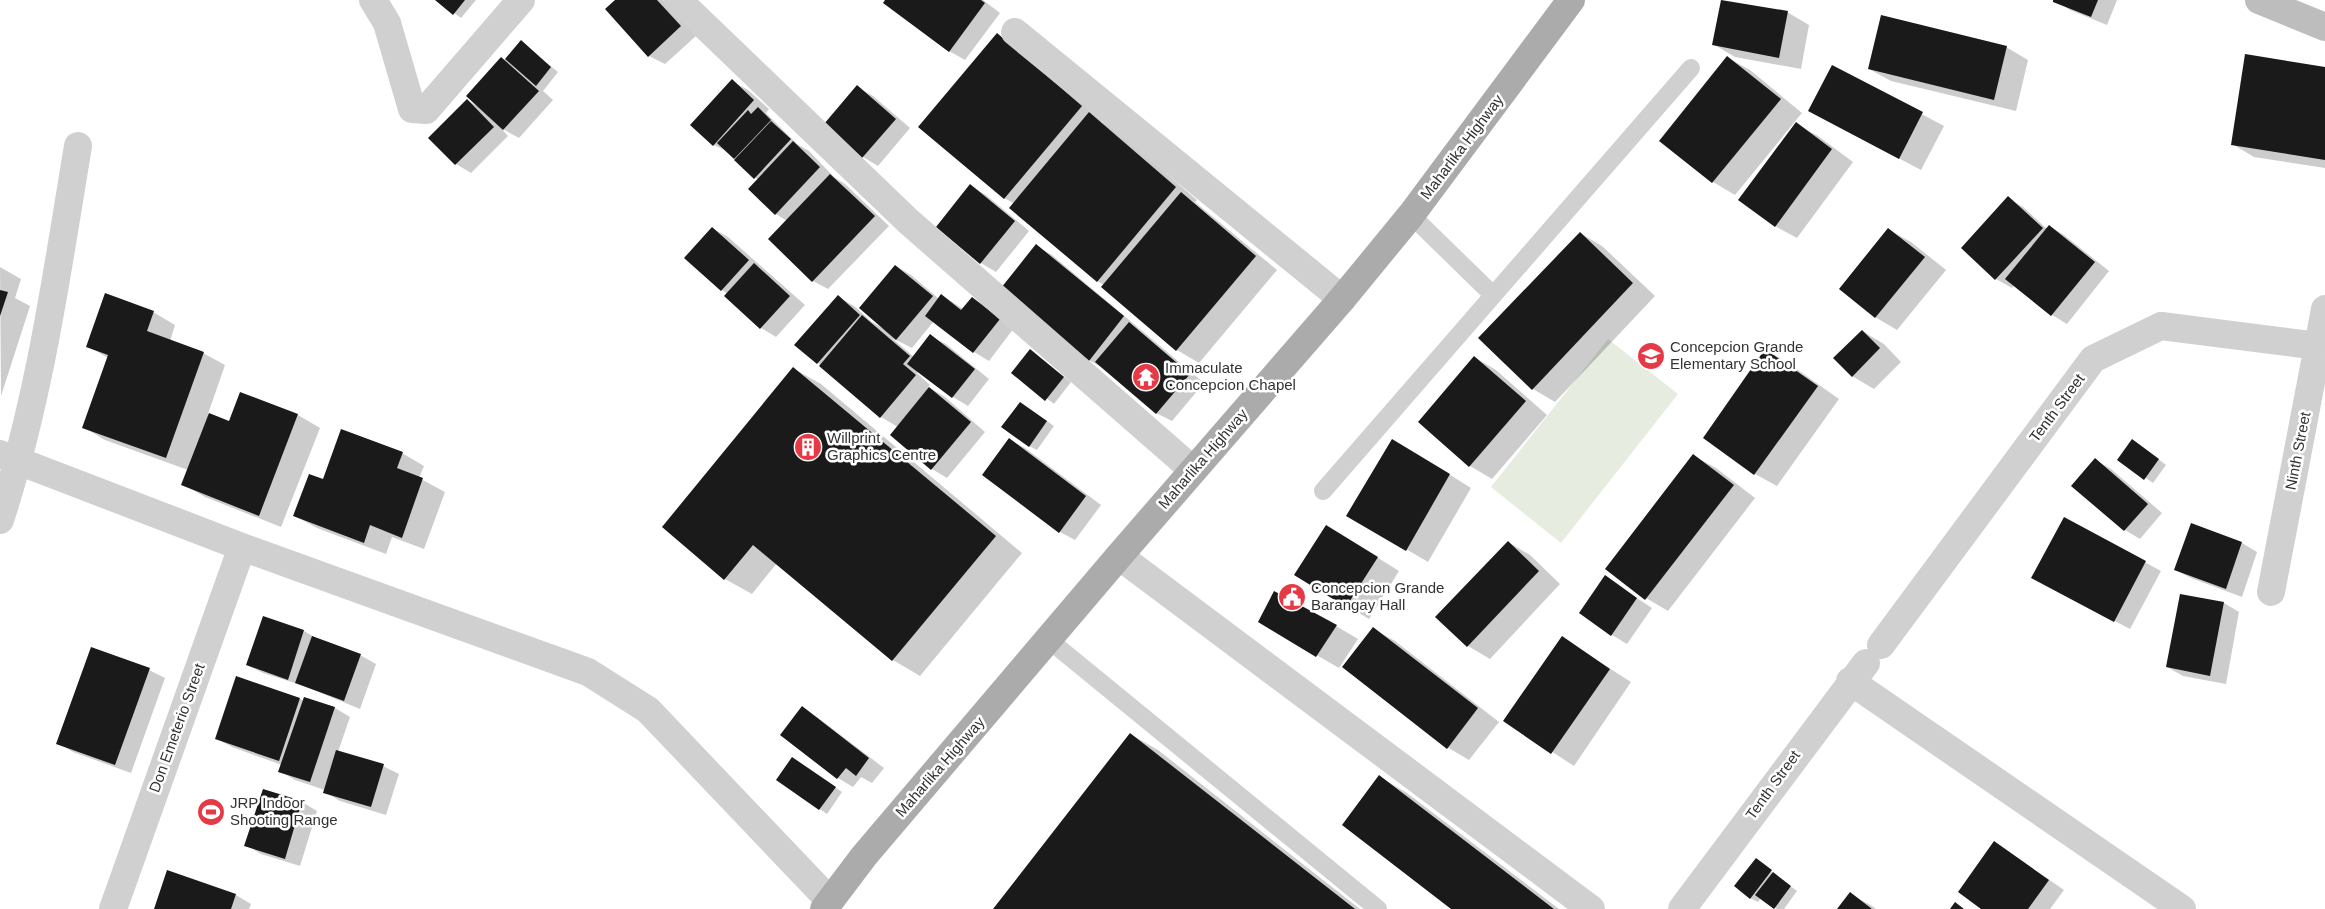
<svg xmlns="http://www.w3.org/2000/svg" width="2325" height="909" viewBox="0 0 2325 909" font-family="Arial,sans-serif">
<rect width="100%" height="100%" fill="#fff"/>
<path fill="#e6ecdf" d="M1608,339l70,55 -117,149 -70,-56z"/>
<path fill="#0003" d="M437,0h39l-15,18z
M617,0h46l33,36 -31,28 -16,-8z
M887,0h96l17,13 -35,47 -16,-9z
M2055,0h62l-10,25 -37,-15z
M1787,12l22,13 -8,44 -66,-12 -22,-13z
M997,35l106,84 -2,2 11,6 85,73 -2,2 82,68 -78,93 -22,-13 -74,-63 1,-2 -7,-4 -82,-77 -11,-6z
M521,42l37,30 -15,19 10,9 -34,38 -18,-10 7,8 -37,37 -15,-9 -26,-26 37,-38 10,6 24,-48 5,2z
M2006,47l22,13 -12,51 -125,-30 -22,-12z
M1728,58l22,12 52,43 -67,82 -22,-13 -53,-41z
M1832,66l112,60 -23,44 -89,-47z
M2325,69v99l-71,-11 -22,-13z
M732,81l16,9 21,19 -3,4 31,31 12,7 25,26 11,7 44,42 -61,63 -15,-8 -26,-60 -11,-7 -27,-25 9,-9 -28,-27 -16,-8 -22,-20z
M857,87l16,9 37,32 -32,38 -15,-9z
M1796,124l22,12 35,26 -56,76 -22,-12z
M971,186l15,9 43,36 -33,41 -15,-9 -44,-36z
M2008,198l15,9 24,22 2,-3 15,9 45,36 -42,53 -15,-9 -38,-30 -2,3 -16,-9 -33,-31z
M712,228l16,9 77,68 -29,32 -15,-9 -35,-32 2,-2 -6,-4z
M1889,230l22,12 35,28 -49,60 -22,-13z
M1580,233l22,13 53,50 -100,106 -22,-13z
M1036,246l16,9 152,128 -32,38 -16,-8 -51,-44 -16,-9z
M896,266l15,9 28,24 3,-4 21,14 9,-11 16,9 26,21 -25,33 -15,-9 -40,-31 -22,27 -20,-10 22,19 16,-21 16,8 43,35 -21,27 -15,-9 -34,-26 -2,2 13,12 -2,2 17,10 40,35 -38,46 -15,-9 -34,-42 -17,-10 -63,-54 20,-66 16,9 18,16 10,6z
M0,267l21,12 -6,19 15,8 -29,90z
M153,312l22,13 -5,16 33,12 22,12 -17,49 21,8 69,-7 22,13 -39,99 -76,-30 -22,-13 5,-14 -83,-30 -22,-13 25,-69 -20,-12z
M1862,331l22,13 17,18 -27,27 -22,-13z
M1030,350l41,32 -17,22 -41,-31z
M1766,350l22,13 51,36 -62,87 -22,-12 -51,-36z
M1474,357l22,13 51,45 -55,64 -22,-13z
M794,369l27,15 201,169 -102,123 -27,-16 -116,-97 -25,31 -27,-15z
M1028,408l26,18 -17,24 -8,-4z
M1010,440l15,8 76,57 -26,35 -15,-8z
M2140,445l26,20 -13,18 -34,-24z
M402,453l22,13 -5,12 26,14 -21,57 -32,-12 -6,17 -69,-26 -22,-12 28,-35z
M1415,453l56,35 -43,74 -80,-47z
M1694,456l22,12 39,30 -87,113 -22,-13z
M2095,460l16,9 51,44 -22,26 -15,-9z
M2065,519l96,52 -31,58 -82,-43z
M2191,525l51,18 15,9 -15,45 -51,-19 -15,-8z
M1348,539l51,32 -30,48 -73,-44z
M1508,542l22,13 30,29 -70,75 -22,-13z
M1605,577l47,31 -25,36 -15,-9z
M2224,603l15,9 -13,72 -43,-8 -16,-9z
M264,617l40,14 12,7 44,17 16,9 -16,45 -56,-23 -41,-13 -16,-8z
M1259,622l77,4 22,13 -19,29z
M1373,629l22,12 104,81 -30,38 -22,-13z
M1562,638l69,44 -57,84 -69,-45z
M149,670l16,8 -34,95 -58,-21 -15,-9z
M305,698l30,10 15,9 -12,35 45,14 16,8 -13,41 -46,-14 -15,-9v-2l-30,-10 -15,-9 2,-6 -50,-18 -16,-9 84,-39 4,2z
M802,708l15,9 67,51 -12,15 -11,-6 -8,10 -15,-9 -56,-43z
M1130,734l28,16 202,159h-365z
M800,763l42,29 -15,22 -49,-34z
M1380,777l27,16 152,116h-106z
M263,790l39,12 15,9 -17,55 -39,-12 -15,-9z
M1994,842l70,48 -14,19h-67z
M1756,860l41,31 -13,18h-7l-16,-11 -3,4 -8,-4z
M1850,894l22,12 4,3h-38z
M236,895l15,9 -2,5h-94z"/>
<path fill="#1a1a1a" d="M435,0h30l-12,15z
M615,0h42l24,26 -33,31 -43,-48z
M885,0h96l4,3 -36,49 -66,-49z
M1721,0l67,11 -9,47 -67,-13z
M2053,0h45l-7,17 -38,-15z
M1881,15l126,31 -13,54 -126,-31z
M997,33l85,73 -78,93 -86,-72z
M521,40l30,27 -15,19 -31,-27z
M2245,54l80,13v93l-94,-15z
M1727,56l54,43 -69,84 -53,-42z
M501,57l38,34 -36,39 -37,-34z
M1832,65l91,47 -24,47 -91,-48z
M732,79l22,21 -41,46 -23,-21z
M857,85l39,34 -34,39 -38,-34z
M467,99l27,28 -39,38 -27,-27z
M758,107l13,13 -37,39 -17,-16 31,-33 3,4z
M1089,112l87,75 -79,95 -88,-74z
M771,121l20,18 -37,40 -20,-19z
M1796,122l36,27 -57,78 -37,-27z
M793,141l27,26 -45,48 -27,-26z
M830,174l45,42 -63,66 -44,-43z
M970,184l45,37 -35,43 -44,-37z
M1181,192l75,64 -80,95 -75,-64z
M2008,196l35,32 -48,52 -34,-32z
M2049,225l46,37 -44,54 -46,-37z
M712,227l37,33 -28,31 -37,-33z
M1888,228l37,29 -50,61 -36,-29z
M1580,232l53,51 -101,107 -54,-52z
M1036,244l88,72 -35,45 -88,-73z
M754,263l36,33 -30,33 -36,-33z
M895,265l38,31 -37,44 -37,-32z
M0,290l8,2 -8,24z
M105,293l49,18 -7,20 57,21 -38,106 -84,-30 26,-73 -22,-8z
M941,294l20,16 11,-13 28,22 -27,34 -48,-37z
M838,295l22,20 -43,49 -23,-19z
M862,315l48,41 -7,8 13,11 -36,43 -61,-52z
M1129,322l61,52 -34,40 -61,-52z
M1862,330l18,18 -28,29 -19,-19z
M930,334l45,35 -23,29 -45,-34z
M1030,349l34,28 -19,24 -34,-28z
M1765,349l53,37 -64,89 -51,-37z
M1474,356l52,45 -57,66 -51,-45z
M793,367l203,169 -104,125 -139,-116 -29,35 -62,-53z
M929,387l42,35 -40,48 -41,-35z
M240,392l58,22 -39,102 -78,-31 28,-72 20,8z
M1020,402l27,19 -18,26 -28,-20z
M341,429l62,23 -6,16 26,10 -21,60 -32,-13 -6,18 -71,-27 16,-42 14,5z
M1009,438l77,58 -27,37 -77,-58z
M1392,439l58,35 -44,77 -60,-35z
M2132,439l27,20 -15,21 -27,-20z
M1693,454l41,31 -89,115 -40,-31z
M2095,458l53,46 -24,27 -53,-45z
M2064,517l82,44 -32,61 -83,-44z
M2191,523l51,19 -16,47 -52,-19z
M1326,525l52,32 -32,50 -52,-32z
M1508,541l31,30 -72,76 -32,-30z
M1605,575l32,23 -26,38 -32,-23z
M1274,591l63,34 -21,32 -58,-35z
M2180,594l44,8 -14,74 -44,-9z
M263,616l41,14 -16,50 -42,-15z
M1373,627l105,81 -31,41 -105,-82z
M312,636l49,18 -17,47 -49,-18z
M1562,636l48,33 -59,85 -48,-33z
M91,647l59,21 -35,97 -59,-21z
M236,676l64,22 -21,63 -64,-22z
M304,697l31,10 -25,75 -32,-10z
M802,706l67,52 -13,18 -10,-8 -9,11 -57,-44z
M1130,733l225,176h-362z
M336,750l48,14 -13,43 -48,-14z
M792,757l44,30 -17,23 -43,-30z
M1379,775l175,134h-103l-109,-84z
M263,789l39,12 -17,58 -41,-13z
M1994,841l55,39 -21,29h-47l-23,-17z
M1756,858l16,12 -22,29 -16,-13z
M167,870l69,24 -5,15h-77z
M1773,872l18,14 -17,23 -19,-14z
M1850,892l22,17h-35z
M1955,902l9,7h-14z"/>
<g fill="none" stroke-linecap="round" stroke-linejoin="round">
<path stroke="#d0d0d0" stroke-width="18" d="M1411,215l82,80
M1323,491l368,-423
M1049,640l329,269"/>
<path stroke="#d0d0d0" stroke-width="28" d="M373,0l14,23 25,86 14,1 95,-110
M678,0l230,221 285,249
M1015,32l327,267
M0,454l242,93 346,125 60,38 182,191
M0,520c40,-123 57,-248 78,-374
M1119,556l472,353
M2271,592l54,-283
M1881,645l212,-286 68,-33 157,20
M1850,681l332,228
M113,909l129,-362
M1682,909l184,-246"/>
<path stroke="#bdbdbd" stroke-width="28" d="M2259,0l66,27"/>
<path stroke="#ababab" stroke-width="28" d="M824,909l40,-53 255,-300 223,-257 69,-84 160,-215"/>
</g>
<defs>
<g id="school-disc" transform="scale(1.4375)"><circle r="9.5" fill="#e63946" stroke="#fff"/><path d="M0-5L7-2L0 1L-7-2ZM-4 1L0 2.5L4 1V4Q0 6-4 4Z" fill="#fff"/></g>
<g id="temple-disc" transform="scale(1.4375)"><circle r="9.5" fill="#e63946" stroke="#fff"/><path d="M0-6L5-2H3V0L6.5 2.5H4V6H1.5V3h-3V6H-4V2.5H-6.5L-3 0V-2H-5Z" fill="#fff"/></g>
<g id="building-disc" transform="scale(1.4375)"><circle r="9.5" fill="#e63946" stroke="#fff"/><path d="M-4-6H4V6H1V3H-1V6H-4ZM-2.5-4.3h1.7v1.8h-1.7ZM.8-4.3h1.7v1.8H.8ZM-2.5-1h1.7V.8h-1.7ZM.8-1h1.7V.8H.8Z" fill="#fff"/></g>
<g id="civic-disc" transform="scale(1.4375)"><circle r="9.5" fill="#e63946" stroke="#fff"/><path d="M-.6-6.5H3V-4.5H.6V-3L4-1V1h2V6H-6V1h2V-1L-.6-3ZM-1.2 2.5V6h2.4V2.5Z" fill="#fff"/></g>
<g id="stadium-disc" transform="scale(1.4375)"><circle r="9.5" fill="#e63946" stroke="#fff"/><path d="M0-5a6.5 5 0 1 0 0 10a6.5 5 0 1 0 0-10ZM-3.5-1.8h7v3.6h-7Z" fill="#fff"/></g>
</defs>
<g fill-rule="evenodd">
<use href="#school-disc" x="1651" y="356"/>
<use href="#temple-disc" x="1146" y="377"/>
<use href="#building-disc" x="808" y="447"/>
<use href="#civic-disc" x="1292" y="597"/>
<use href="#stadium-disc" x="211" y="812"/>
</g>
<g text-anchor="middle" stroke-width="5" stroke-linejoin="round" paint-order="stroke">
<g font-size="15" fill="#333" stroke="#fff">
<text transform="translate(1462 147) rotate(-53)" y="5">Maharlika Highway</text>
<text transform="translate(2057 408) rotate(-53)" y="5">Tenth Street</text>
<text transform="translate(2298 451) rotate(-79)" y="5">Ninth Street</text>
<text transform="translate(1203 459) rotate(-49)" y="5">Maharlika Highway</text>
<text transform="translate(177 728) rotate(-70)" y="5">Don Emeterio Street</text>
<text transform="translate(940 767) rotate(-49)" y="5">Maharlika Highway</text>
<text transform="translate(1773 785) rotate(-54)" y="5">Tenth Street</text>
</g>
<g font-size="15" fill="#333" stroke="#fff" text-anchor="start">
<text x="1670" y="352">Concepcion Grande<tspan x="1670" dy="17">Elementary School</tspan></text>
<text x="1165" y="373">Immaculate<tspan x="1165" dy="17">Concepcion Chapel</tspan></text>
<text x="827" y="443">Willprint<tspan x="827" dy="17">Graphics Centre</tspan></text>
<text x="1311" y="593">Concepcion Grande<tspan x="1311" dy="17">Barangay Hall</tspan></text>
<text x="230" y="808">JRP Indoor<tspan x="230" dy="17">Shooting Range</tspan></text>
</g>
</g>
</svg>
